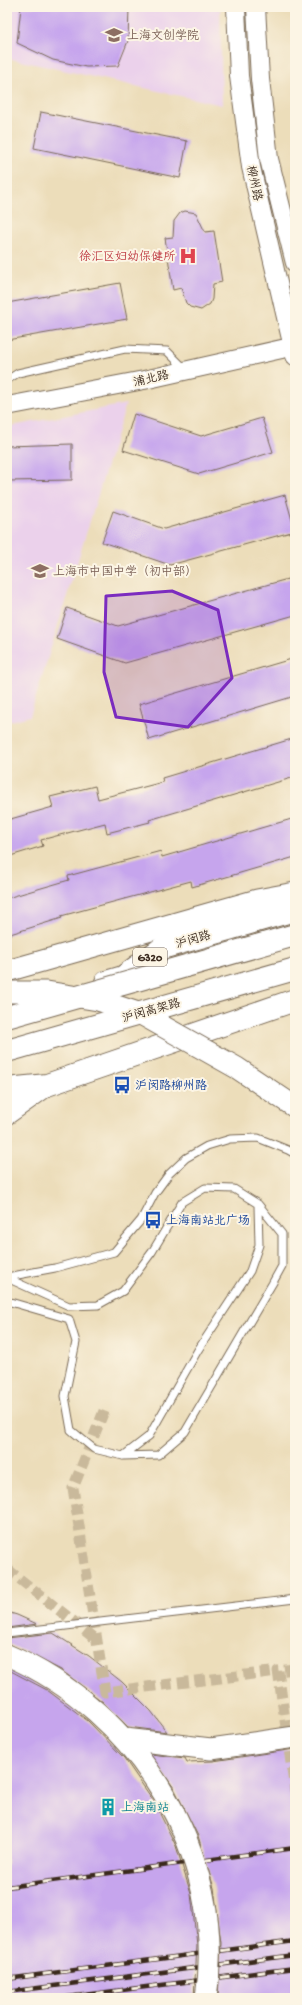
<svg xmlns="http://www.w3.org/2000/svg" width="302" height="2005" viewBox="0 0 302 2005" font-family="'Gochi Hand','LXGW WenKai TC',sans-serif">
<rect width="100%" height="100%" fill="#fcf5e5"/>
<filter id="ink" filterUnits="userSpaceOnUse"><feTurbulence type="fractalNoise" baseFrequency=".025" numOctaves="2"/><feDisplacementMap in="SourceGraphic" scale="8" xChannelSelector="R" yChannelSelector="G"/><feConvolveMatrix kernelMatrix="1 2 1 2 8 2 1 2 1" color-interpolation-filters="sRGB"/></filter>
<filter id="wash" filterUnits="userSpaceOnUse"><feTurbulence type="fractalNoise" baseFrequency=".012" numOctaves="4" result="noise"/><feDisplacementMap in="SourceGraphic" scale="16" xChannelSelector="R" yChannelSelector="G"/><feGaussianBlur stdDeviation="0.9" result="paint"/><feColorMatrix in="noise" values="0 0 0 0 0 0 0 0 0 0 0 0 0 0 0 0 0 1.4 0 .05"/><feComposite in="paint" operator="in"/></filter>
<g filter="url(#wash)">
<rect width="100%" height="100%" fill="#ecddba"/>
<path fill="#ebd1eb" d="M9,7h211l2,98 -215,-47v-47z
M126,404l-96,312 -23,6v-295z"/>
<g id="blocks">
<path fill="#c6a5ed" d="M21,7h108l-1,34 -10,25 -32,1 -33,-7 -36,-17z
M41,112l146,29 -7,37 -146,-30z
M185,211l11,2 9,19 9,-1 8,51 -9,2 -1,15 -2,5 -9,6 -11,-3 -4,-4 -5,-15 -8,2 -8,-52 8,-1 1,-16 6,-8z
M120,283l7,36 -120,21v-37z
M134,414l67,22 61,-18 11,34 -74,22 -76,-24z
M72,444v36l-65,1v-35z
M285,495l10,36 -125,34 -68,-23 11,-31 51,18z
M295,577v38l-170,48 -68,-24 10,-31 51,18z
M295,658v38l-146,44 -10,-36z
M295,738v39l-146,43 1,2 -43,11 -2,-10 -64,17 2,6 -36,11v-37l46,-13 -3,-10 45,-11 3,13 65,-17 -1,-4z
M295,818v39l-103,30 -1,-6 -130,35 1,2 -55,17v-37l62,-18 -1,-4 93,-25 1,6z
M7,1612l10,3 20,9 -30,4z
M53,1633l36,23 33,26 29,29 16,21 -39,-5 -25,-25 -42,-32 -54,-27v-5z
M7,1669l40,21 41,31 36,37 29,42 23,46 15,48 6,51 -3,53h-187z
M295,1749v249h-77l3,-55 -7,-55 -16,-52 -24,-48 -24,-34 35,4 2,4 26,-1z"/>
</g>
</g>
<g filter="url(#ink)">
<use href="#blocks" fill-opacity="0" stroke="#796955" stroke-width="1"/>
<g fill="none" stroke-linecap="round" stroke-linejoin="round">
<path stroke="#c9b99b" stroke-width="11" stroke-dasharray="11 5.5" stroke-linecap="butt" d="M104,1411l-31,77 32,204 173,-21
M7,1569l90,71
M295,1669l-17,2 17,120"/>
<g stroke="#796955" stroke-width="9">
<path id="service" d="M7,380l11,-7 107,-24 42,2 17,17
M7,1277l48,-9 59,-16 27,-32 14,-27 14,-19 17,-16 21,-12 23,-7 28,-1 30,12 7,4
M7,1278l62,28 29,-1 25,-14 29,-39 30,-50 23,-14 29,1 24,15 24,30v32l-10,18 -87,148 -27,23 -35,1 -29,-7 -23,-19 -6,-34 11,-54 -7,-23 -62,-18
M123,1456l26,-20 49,-86 52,-79 9,-26 -1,-39
M7,1633l288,-34"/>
</g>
<g stroke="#796955" stroke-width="20">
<path id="tertiary" d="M236,7l3,69 12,91 44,189
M256,7l4,72 9,80 26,104
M7,406l137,-26 151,-34"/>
</g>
<g stroke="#796955" stroke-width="23">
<path id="secondary" d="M7,971l250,-71 38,-7"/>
</g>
<g stroke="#796955" stroke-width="24">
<path id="primary" d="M106,982l17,-5 39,-29 133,-38
M7,1089l40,-4 248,-85
M7,1113l38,-27"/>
</g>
<use href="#service" stroke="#fff" stroke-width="7"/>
<use href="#tertiary" stroke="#fff" stroke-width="18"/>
<use href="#secondary" stroke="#fff" stroke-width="21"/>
<use href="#primary" stroke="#fff" stroke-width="22"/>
<g stroke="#3b2a1e" stroke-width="4.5">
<path id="rail" d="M7,1887l288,-39
M7,1979l288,-38
M7,1992l288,-37
M60,1998l235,-30"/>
</g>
<use href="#rail" stroke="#fcf5e5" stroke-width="3" stroke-dasharray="9" stroke-linecap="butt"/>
<g stroke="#796955" stroke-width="23" stroke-linecap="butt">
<path id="secondary-bridge" d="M7,992h40l51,8 43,14 96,54 58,39
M7,1655c130,55 221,200 199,343
M125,1739l86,10 84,-12"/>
</g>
<g stroke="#796955" stroke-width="24" stroke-linecap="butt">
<path id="trunk-bridge" d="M7,1017l288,-82
M7,1051l288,-82"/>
</g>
<use href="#secondary-bridge" stroke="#fff" stroke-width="21"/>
<use href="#trunk-bridge" stroke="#fff" stroke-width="22"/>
</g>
</g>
<path fill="#7b2cbf" fill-opacity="0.2" stroke="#7b2cbf" stroke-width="3" stroke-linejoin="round" d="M172,591l46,19 14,68 -44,49 -72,-10 -12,-45 2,-76z"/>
<defs>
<g id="school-bare" transform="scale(1.38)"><path d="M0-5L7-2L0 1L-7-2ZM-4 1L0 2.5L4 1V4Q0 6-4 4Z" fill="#8d6e63" stroke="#fcf5e5" stroke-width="2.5" paint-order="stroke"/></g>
<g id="hospital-bare" transform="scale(1.38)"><path d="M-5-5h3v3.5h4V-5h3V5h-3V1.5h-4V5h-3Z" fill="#e0444e" stroke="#fcf5e5" stroke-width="2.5" paint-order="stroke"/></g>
<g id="bus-bare" transform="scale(1.38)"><path d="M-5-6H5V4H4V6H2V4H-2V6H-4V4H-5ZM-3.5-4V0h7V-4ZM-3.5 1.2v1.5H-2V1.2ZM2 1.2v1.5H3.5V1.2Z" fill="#1a4fb4" stroke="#fcf5e5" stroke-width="2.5" paint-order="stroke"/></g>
<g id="building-bare" transform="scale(1.38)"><path d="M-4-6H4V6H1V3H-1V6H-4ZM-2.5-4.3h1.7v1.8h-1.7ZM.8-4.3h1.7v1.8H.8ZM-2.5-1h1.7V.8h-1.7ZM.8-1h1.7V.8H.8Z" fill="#0f9aa8" stroke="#fcf5e5" stroke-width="2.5" paint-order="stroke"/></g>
</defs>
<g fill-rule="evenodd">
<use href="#school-bare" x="114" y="35"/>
<use href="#hospital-bare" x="188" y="256"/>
<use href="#school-bare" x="40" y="571"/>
<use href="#bus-bare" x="122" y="1085"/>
<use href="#bus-bare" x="153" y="1220"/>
<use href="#building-bare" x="108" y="1807"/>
</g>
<g text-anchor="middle" stroke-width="4" stroke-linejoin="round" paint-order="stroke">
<rect fill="#fcf5e5" stroke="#75675a" stroke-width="1" x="133" y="948" width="34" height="18" rx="3"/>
<g font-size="11" font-weight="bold" fill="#3b2a1e">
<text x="150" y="961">G320</text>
</g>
<g font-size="12" fill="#785e54" stroke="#fcf5e5" text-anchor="start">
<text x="127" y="39">上海文创学院</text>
<text x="53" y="575">上海市中国中学（初中部）</text>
</g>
<g font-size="12" fill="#3b2a1e" stroke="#fcf5e5">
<text transform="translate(255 183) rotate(78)" y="4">柳州路</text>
<text transform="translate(151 378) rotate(-13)" y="4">浦北路</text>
<text transform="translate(193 939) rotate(-16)" y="4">沪闵路</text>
<text transform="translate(151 1010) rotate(-16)" y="4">沪闵高架路</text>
</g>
<g font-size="12" fill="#be3a42" stroke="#fcf5e5" text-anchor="end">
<text x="175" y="260">徐汇区妇幼保健所</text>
</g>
<g font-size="12" fill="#164399" stroke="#fcf5e5" text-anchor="start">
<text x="135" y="1089">沪闵路柳州路</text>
<text x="166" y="1224">上海南站北广场</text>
</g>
<g font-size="12" fill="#0d838f" stroke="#fcf5e5" text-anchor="start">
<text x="121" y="1811">上海南站</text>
</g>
</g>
<rect width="302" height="2005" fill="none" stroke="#fcf5e5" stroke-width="24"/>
</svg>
